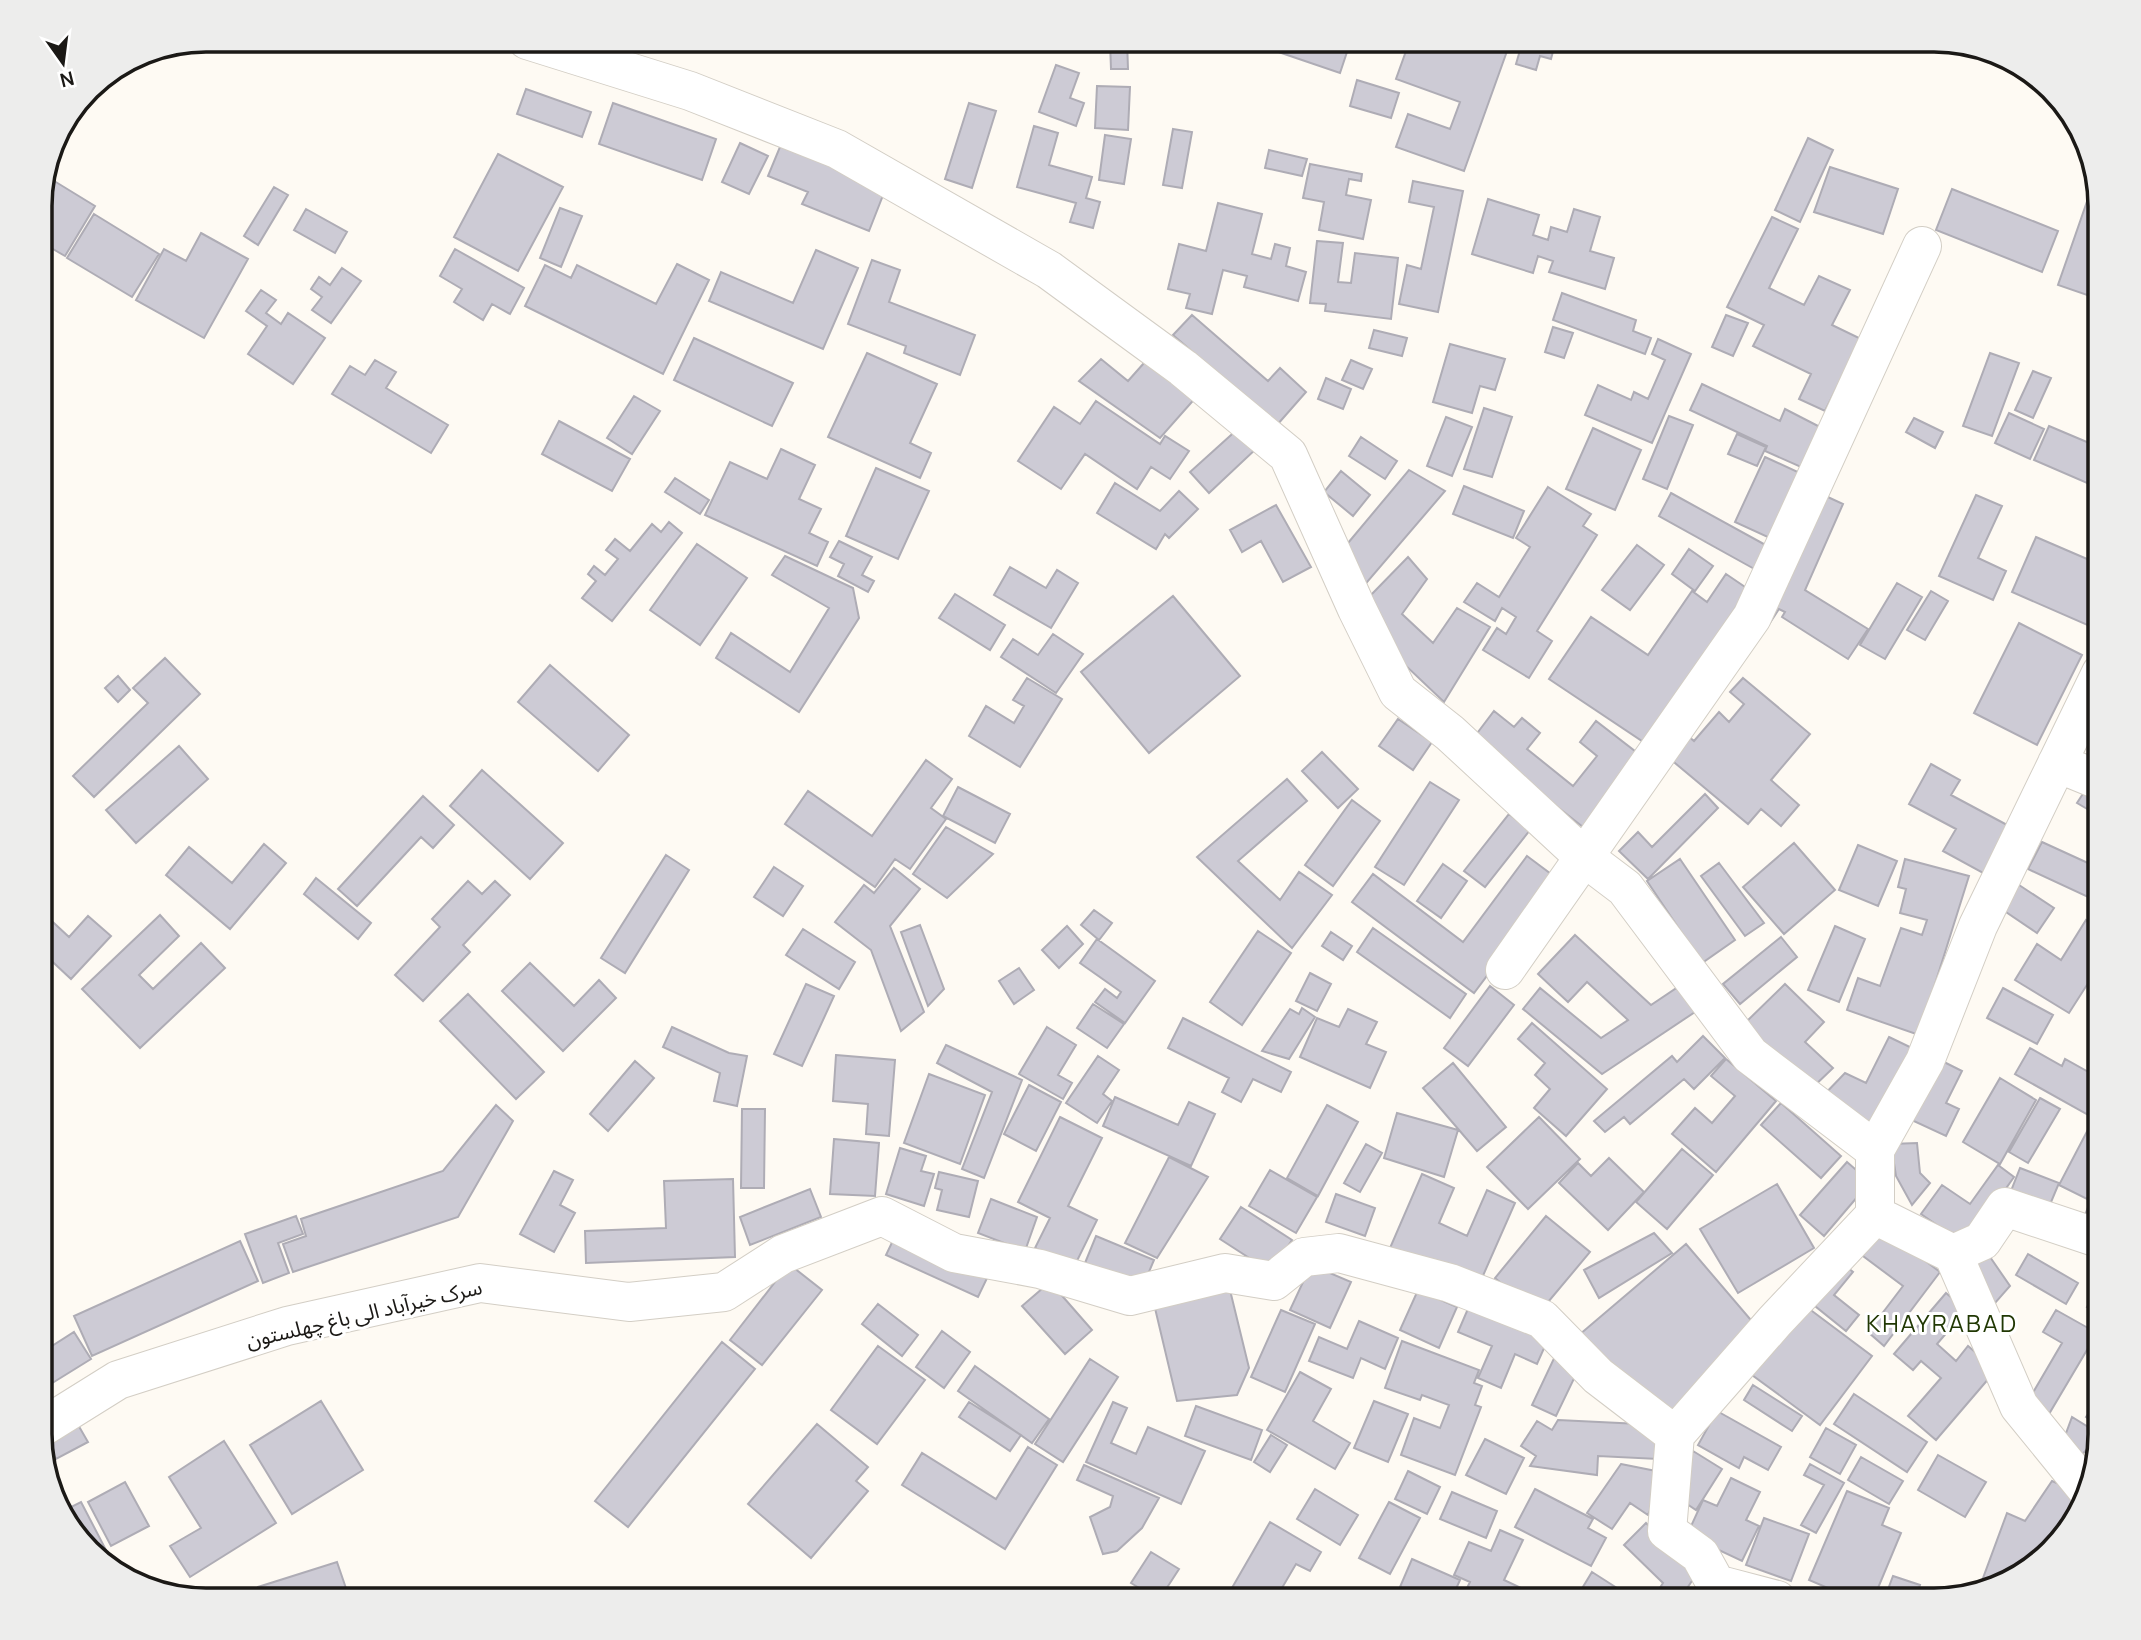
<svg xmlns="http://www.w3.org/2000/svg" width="2141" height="1640" viewBox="0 0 2141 1640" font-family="Manrope,'Noto Sans Arabic',sans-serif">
<rect width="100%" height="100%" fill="#fefaf3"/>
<path fill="#cdcbd5" stroke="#aeacb5" stroke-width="2" d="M1127,40l1,29h-17l-1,-28z
M1259,40h92l-11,33 -82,-28z
M1410,40h31l24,8 3,-8h43l-47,131 -68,-24 12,-33 42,15 10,-27 -64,-23z
M1523,40h33l-5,19 -11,-3 -4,14 -20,-6z
M1056,65l23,8 -9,25 14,5 -8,23 -37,-14z
M1357,80l42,13 -8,25 -41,-12z
M1097,86l33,1 -2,43 -33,-2z
M526,89l65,23 -9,25 -65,-23z
M613,103l103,36 -14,41 -103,-36z
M969,103l27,8 -24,77 -27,-9z
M1034,126l24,7 -9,32 43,12 -6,21 14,4 -7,26 -23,-6 6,-19 -59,-16z
M1173,129l19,3 -10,56 -19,-3z
M1105,135l26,4 -7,45 -25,-4z
M1808,138l25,12 -33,72 -25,-12z
M782,142l105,43 -18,46 -67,-27 6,-12 -40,-16z
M740,143l28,13 -19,38 -27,-12z
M1269,150l38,9 -5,17 -37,-8z
M498,154l65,33 -45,84 -64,-34z
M1310,164l52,10 -1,7 -12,-2 -3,16 25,5 -8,39 -44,-9 5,-28 -21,-4z
M1830,167l68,22 -15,45 -69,-22z
M46,176l49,30 -30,50 -24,-14v-47z
M1413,181l50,10 -25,121 -39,-8 8,-39 14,4 13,-62 -25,-5z
M274,187l14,8 -30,50 -14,-9z
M2092,187l5,2 4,17v68l-8,23 -35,-12z
M1952,189l106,42 -16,41 -106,-42z
M1488,199l51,16 -6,20 15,5 3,-13 16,5 7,-23 26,8 -10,34 24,7 -9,31 -56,-17 4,-11 -15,-5 -5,17 -61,-19z
M1218,203l44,11 -10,40 19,5 4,-15 15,4 -4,18 20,6 -8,29 -54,-14 3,-11 -24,-6 -11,44 -26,-6 4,-14 -22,-5 11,-45 27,7z
M560,208l22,8 -21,51 -21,-9z
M306,209l41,23 -12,21 -41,-23z
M94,214l65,40 -27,43 -65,-39z
M1772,217l26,12 -29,59 35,17 15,-29 31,14 -18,35 29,14 -36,72 -26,-12 12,-25 -58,-28 11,-21 -37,-18z
M201,233l47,26 -44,79 -68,-38 28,-51 22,12z
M1317,241l26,2 -5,39 13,1 4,-30 43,5 -7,61 -66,-8 1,-7 -16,-1z
M455,249l69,39 -14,26 -18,-10 -9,16 -29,-18 8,-13 -22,-13z
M816,250l42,18 -35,81 -114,-48 12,-29 72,31z
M872,260l28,10 -11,32 86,33 -15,40 -56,-22 2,-7 -58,-22z
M677,264l32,16 -46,94 -138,-68 20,-41 26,13 6,-13 79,39z
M342,268l19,13 -30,42 -19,-13 10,-13 -11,-8 8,-12 11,8z
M261,290l15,10 -10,13 15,11 7,-11 37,25 -32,46 -45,-30 19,-28 -21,-15z
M1562,293l74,27 -3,11 18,7 -6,16 -92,-34z
M1192,315l76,66 12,-13 26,24 -29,33 -104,-90z
M1726,315l22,8 -15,33 -21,-9z
M1553,327l20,6 -9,25 -19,-6z
M1374,330l33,8 -5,18 -33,-8z
M694,338l99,45 -21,43 -98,-46z
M1658,339l33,15 -39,89 -67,-28 13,-30 33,15 3,-8 14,7 17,-39 -13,-6z
M1450,344l55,15 -10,31 -15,-4 -8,27 -39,-11z
M867,353l70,31 -27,59 21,10 -11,25 -92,-41z
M1990,353l29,10 -27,73 -29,-10z
M1152,354l46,41 -38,43 -81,-57 22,-22 27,22z
M375,360l21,12 -10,16 62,37 -17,28 -99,-59 18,-28 15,9z
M1351,360l21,9 -9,20 -21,-9z
M2033,371l18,7 -18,40 -18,-8z
M1326,378l25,11 -8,20 -25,-10z
M1702,384l78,37 5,-12 35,18 -19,40 -36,-16 2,-5 -77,-36z
M634,396l26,15 -28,43 -25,-16z
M1096,401l64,43 5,-8 24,15 -19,28 -19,-12 -14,22 -52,-35 -24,35 -43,-28 36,-54 26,17z
M1484,408l28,9 -20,60 -28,-8z
M2009,413l35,16 -14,30 -35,-16z
M1669,416l24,9 -26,64 -24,-10z
M1446,417l26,10 -20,49 -25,-10z
M1914,418l29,14 -8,16 -29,-16z
M559,421l71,38 -18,32 -70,-37z
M2049,426l52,22v41l-67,-29z
M1240,427l18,20 -49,46 -19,-21z
M1593,428l48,22 -26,60 -49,-21z
M1737,434l29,13 -9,19 -29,-12z
M1361,437l36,24 -12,18 -36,-23z
M781,449l34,16 -16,34 22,10 -12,24 19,9 -11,24 -112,-51 25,-53 37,17z
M1765,457l37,17 -30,65 -37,-17z
M876,468l53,23 -31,68 -52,-23z
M1409,470l36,21 -83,97 -19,-39z
M1341,471l29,24 -17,21 -29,-24z
M675,478l34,22 -9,14 -35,-22z
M1115,483l45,28 19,-20 19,18 -29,29 -4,-4 -9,15 -59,-36z
M1464,486l60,25 -11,27 -60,-24z
M1548,487l43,27 -8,12 14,9 -60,96 15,10 -23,37 -46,-28 14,-22 9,6 10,-17 -14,-9 -7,13 -31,-19 13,-19 22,14 31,-50 -14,-9z
M1817,492l26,12 -38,86 63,39 -20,30 -66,-42 3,-5 -6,-3 -15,23z
M1671,493l100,55 -13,23 -99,-55z
M1976,495l26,11 -24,52 28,13 -13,29 -54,-24z
M1276,505l35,62 -28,15 -22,-41 -19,11 -12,-22z
M669,522l13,11 -70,88 -30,-23 14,-17 -8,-7 6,-8 11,9 13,-16 -12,-9 9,-11 15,12 22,-27 9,8z
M2036,537l65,28v41l-9,21 -80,-35z
M839,541l33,16 -10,18 12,6 -6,11 -30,-16 6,-12 -14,-7z
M697,544l50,34 -47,67 -50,-35z
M1637,545l27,20 -34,45 -28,-20z
M1689,549l24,17 -18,25 -23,-17z
M785,556l68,32 6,30 -60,94 -83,-54 15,-25 59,39 39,-64 -57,-33z
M1408,557l19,22 -25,35 31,29 24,-35 33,19 -46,75 -40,-38 -35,-67z
M1010,567l36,21 11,-18 21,13 -27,45 -57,-33z
M1726,574l22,15 -103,154 -96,-64 42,-62 57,38 44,-64 15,11z
M1897,583l25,14 -37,62 -25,-14z
M1931,591l17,10 -23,39 -18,-10z
M955,594l50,31 -15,25 -51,-32z
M1173,596l67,80 -91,77 -68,-81z
M2019,623l63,32 -45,90 -63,-32z
M1053,634l30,20 -27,39 -55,-36 12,-18 25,16z
M165,658l35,36 -106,103 -21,-21 75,-73 -15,-15z
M550,665l79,70 -31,36 -80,-69z
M118,676l12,14 -12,12 -13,-14z
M1027,678l35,21 -42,68 -51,-31 17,-30 28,17 10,-17 -11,-6z
M1743,678l67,56 -39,46 28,25 -18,21 -20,-17 -13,15 -85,-71 19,-22 12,10 25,-29 10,10 15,-18 -14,-12z
M1494,711l20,16 8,-9 18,15 -13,16 46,37 24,-30 -17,-14 16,-21 44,34 -57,72 -111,-87z
M1398,719l34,23 -19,28 -34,-24z
M179,746l29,33 -72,64 -30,-33z
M1322,752l36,37 -20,19 -36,-37z
M926,760l26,19 -21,29 15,11 -36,50 -15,-10 -20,28 -90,-63 23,-33 64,45z
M1931,764l29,16 -9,15 58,31 -26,47 -40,-22 13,-22 -47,-25z
M482,770l81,73 -33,36 -80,-73z
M1287,779l20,22 -69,60 42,39 19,-28 33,23 -40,53 -95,-91z
M1430,782l29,18 -55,85 -29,-18z
M2088,786l13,8v23l-24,-14z
M958,787l52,27 -15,29 -52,-27z
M1705,794l13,14 -70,71 -29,-28 19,-19 14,15z
M423,796l31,29 -21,23 -12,-11 -64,69 -19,-17z
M1352,800l28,21 -47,65 -28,-21z
M1509,814l21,16 -45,57 -21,-16z
M946,827l47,27 -46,44 -34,-24z
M2042,842l59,27v34l-73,-34z
M1794,843l41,47 -51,44 -41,-47z
M264,844l22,19 -56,66 -64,-54 23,-28 43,36z
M1858,845l39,16 -19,45 -39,-16z
M666,855l23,15 -64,103 -24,-15z
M1527,856l32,24 -85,113 -122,-91 21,-28 90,68z
M1680,859l55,81 -33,23 -55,-82z
M1905,859l64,17 -50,159 -72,-25 11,-32 22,8 21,-58 21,7 5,-15 -27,-7 6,-24 -8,-2z
M1719,863l45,60 -19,13 -44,-60z
M1443,864l24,17 -26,37 -24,-17z
M774,867l29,19 -20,30 -29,-19z
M894,868l26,21 -30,37 34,86 -23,19 -30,-81 -36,-28 29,-37 10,8z
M316,878l55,45 -13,16 -54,-45z
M468,881l14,13 13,-13 15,14 -47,50 7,7 -47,49 -28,-26 45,-48 -8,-8z
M2016,883l38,25 -17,25 -37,-25z
M1094,910l18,13 -13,17 -18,-15z
M41,911l28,26 19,-21 23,20 -40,43 -30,-28z
M160,915l19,21 -40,39 14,14 48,-46 24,25 -85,80 -58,-59z
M2086,920l15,10v33l-32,50 -54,-33 22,-36 24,16z
M920,925l24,64 -16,17 -27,-74z
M1067,926l16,18 -24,24 -17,-18z
M1835,926l30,13 -26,63 -31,-12z
M1373,928l93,66 -16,24 -93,-66z
M803,929l52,33 -16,27 -53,-34z
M1258,931l33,22 -49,72 -32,-23z
M1331,932l21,14 -9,14 -21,-14z
M1575,935l76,70 30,-20 17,25 -96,64 -79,-65 17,-21 61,50 27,-18 -41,-38 -19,20 -30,-28z
M1781,937l16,20 -57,47 -17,-20z
M1097,939l58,42 -30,42 -30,-21 10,-13 12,9 4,-6 -41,-29z
M530,963l44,43 25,-26 17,18 -53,53 -61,-60z
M1019,968l15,22 -20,14 -15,-23z
M1310,973l21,11 -14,27 -21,-10z
M806,984l28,12 -32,70 -28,-12z
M1785,984l39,38 -19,20 28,26 -22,21 -67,-65z
M1490,986l24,19 -46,61 -24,-18z
M2003,988l50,27 -16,29 -50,-26z
M468,994l76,78 -28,27 -76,-78z
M1093,1004l31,20 -17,24 -30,-20z
M1302,1008l13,9 -26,42 -27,-8 28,-42 9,5z
M1348,1009l29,13 -11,22 20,8 -16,36 -70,-31 17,-39 22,9z
M1183,1018l108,54 -10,20 -28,-13 -12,23 -19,-10 7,-14 -61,-30z
M1532,1023l75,66 -41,47 -32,-28 16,-19 -15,-14 10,-12 -27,-24z
M672,1027l57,26 18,3 -10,50 -23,-5 6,-28 -57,-26z
M1047,1027l29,18 -18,30 14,8 -9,16 -44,-25z
M1703,1036l22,22 -31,31 -10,-10 -54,45 -6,-7 -19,15 -11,-11 78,-65 5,6z
M1889,1037l25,12 -42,87 -51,-38 24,-25 21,10z
M946,1045l76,35 -38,98 -22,-9 30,-77 -55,-29z
M2030,1048l32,18 3,-7 36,20v43l-86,-48z
M836,1055l59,5 -6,76 -23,-2 2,-30 -35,-3z
M1098,1056l21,14 -16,24 9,7 -15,22 -31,-20z
M1932,1056l30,15 -16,32 13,6 -13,27 -43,-20z
M1726,1059l50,42 -60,71 -44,-38 23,-26 17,15 23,-27 -24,-20z
M635,1061l19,17 -46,53 -18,-17z
M1453,1063l53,64 -29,24 -54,-63z
M929,1074l56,21 -25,69 -56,-21z
M2000,1078l36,22 -36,64 -37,-22z
M1029,1085l32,17 -25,49 -32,-17z
M1115,1097l63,28 11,-23 26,12 -24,52 -88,-40z
M2040,1098l20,11 -32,54 -19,-11z
M1781,1103l60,53 -20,22 -60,-53z
M496,1105l17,16 -55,96 -165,55 -10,-28 23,-8 -5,-17 142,-48z
M1327,1105l31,17 -40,74 -31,-18z
M742,1109h23l-1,79h-23z
M1397,1113l61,17 -14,47 -60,-19z
M1060,1117l42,21 -34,68 29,14 -23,47 -39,-19 15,-30 -32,-16z
M1539,1117l41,42 -52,50 -41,-42z
M2093,1120l8,3v49l-14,27 -28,-14z
M834,1139l45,4 -4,53 -45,-2z
M1917,1143l3,30 10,10 -18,22 -16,-29 -5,-32z
M1366,1144l16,9 -22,39 -16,-9z
M900,1148l26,8 -5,15 13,3 -10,32 -38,-12z
M1682,1149l31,26 -46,54 -31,-27z
M1169,1157l39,20 -51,81 -32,-15z
M1609,1158l35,34 -36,38 -49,-47 19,-20 13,13z
M1847,1162l23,20 -46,54 -24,-21z
M1998,1165l16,12 -48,68 -45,-31 21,-29 28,19z
M2020,1168l39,15 -10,24 -38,-16z
M1270,1170l47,27 -21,36 -47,-27z
M554,1171l19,9 -13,25 15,8 -21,39 -34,-18z
M939,1172l39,9 -9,36 -32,-7 5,-20 -7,-2z
M1422,1174l32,14 -15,35 28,13 20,-46 28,13 -37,84 -88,-39z
M733,1179l2,78 -149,6 -1,-32 81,-3 -2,-47z
M1777,1184l37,64 -76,45 -38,-64z
M2096,1186l5,2v46l-20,-8z
M810,1189l11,28 -71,28 -10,-28z
M1336,1194l39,14 -10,28 -39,-14z
M991,1199l46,18 -12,34 -47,-18z
M1241,1207l51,33 -21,32 -51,-33z
M296,1216l7,18 -25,9 11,30 -26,10 -18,-49z
M1546,1216l44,36 -52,62 -43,-36z
M1879,1226l61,46 -56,74 -16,-14 35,-46 -44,-33z
M897,1232l92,42 -11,23 -92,-42z
M1654,1233l18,20 -73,45 -15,-28z
M1096,1236l58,24 -11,26 -58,-23z
M240,1241l18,40 -166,75 -18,-40z
M1686,1244l70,82 -90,93 -87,-84z
M1988,1254l22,32 -22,25 -23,-52z
M2028,1254l50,29 -12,21 -50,-29z
M1842,1263l11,9 -19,23 25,20 -13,16 -36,-29z
M789,1264l33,26 -60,75 -32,-25z
M1311,1265l40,17 -21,46 -40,-18z
M2101,1281v33l-14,-7z
M1050,1282l42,48 -27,24 -43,-48z
M1229,1286l20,82 -12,27 -60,6 -23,-97z
M1418,1290l39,17 -18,41 -39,-18z
M1946,1293l20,17 -29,34 19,17 12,-15 28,24 -60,70 -28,-24 33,-38 -20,-17 -8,9 -19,-16z
M878,1304l40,31 -16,21 -40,-32z
M1470,1304l79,33 -12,27 -22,-10 -14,34 -23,-10 14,-32 -34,-14z
M1804,1305l68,51 -52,69 -68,-50z
M1281,1310l34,14 -30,68 -34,-15z
M2056,1310l41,23 -48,81 -21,-13 34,-58 -19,-11z
M1359,1321l39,17 -13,31 -24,-11 -8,20 -44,-17 10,-24 28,12z
M41,1322l9,17 -9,5z
M942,1331l28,21 -26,36 -28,-21z
M74,1332l17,27 -50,31v-37z
M1402,1341l77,29 -5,13 8,3 -7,19 6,2 -26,68 -54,-20 13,-37 26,10 9,-23 -27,-10 -2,5 -35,-12z
M722,1342l33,27 -127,158 -33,-26z
M878,1346l47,34 -48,64 -46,-34z
M1557,1352l24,12 -25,52 -24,-11z
M1090,1359l28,18 -55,85 -28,-18z
M975,1366l74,53 -17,24 -74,-52z
M1300,1372l31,17 -18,32 37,22 -15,26 -68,-39z
M1753,1385l49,31 -10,15 -48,-31z
M1854,1394l73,48 -20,30 -73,-48z
M321,1401l42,69 -71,44 -42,-69z
M1374,1401l34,13 -20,48 -34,-14z
M969,1402l52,33 -11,16 -51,-34z
M1113,1402l14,6 -16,35 25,11 12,-27 57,24 -24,53 -95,-42z
M1196,1406l66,24 -11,30 -66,-24z
M1717,1411l64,36 -13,23 -24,-13 -5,11 -41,-23z
M2090,1411l11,6 -1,21 -18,16 -17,-18 7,-19 18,11 3,-6 -7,-5z
M1558,1420l102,5 -2,34 -60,-3 -1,19 -67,-9 6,-10 -15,-10 16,-25 15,9z
M77,1423l11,19 -32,17 -11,-19z
M817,1424l51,43 -12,14 12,10 -57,67 -63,-54z
M1826,1428l30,17 -16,29 -30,-17z
M1271,1435l16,10 -17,27 -16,-10z
M1485,1439l39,19 -18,36 -40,-19z
M224,1441l52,82 -86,54 -20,-31 31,-18 -32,-51z
M1028,1447l29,18 -52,84 -103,-64 20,-32 74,46z
M1693,1451l29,18 -26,41 -15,-10 -5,-23z
M1938,1455l48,27 -21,35 -47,-27z
M1861,1457l42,24 -14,23 -41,-24z
M1621,1464l45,9 -18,42 -18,-12 -18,26 -25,-16z
M1810,1464l34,19 -28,50 -15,-8 23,-40 -20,-10z
M1084,1465l75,33 -17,30 -25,23 -14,3 -13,-37 20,-10 3,-11 -36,-16z
M1408,1471l32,16 -13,27 -32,-15z
M1731,1478l29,14 -14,28 13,6 -17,35 -55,-26 16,-35 14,6z
M2052,1481l35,15 -7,14 -21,31 -33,27 -6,-3 -4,11 -8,7 -29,6 28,-76 18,8z
M125,1482l24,44 -38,20 -23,-44z
M1315,1489l43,26 -18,30 -43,-26z
M1535,1489l58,30 -5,9 18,10 -15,28 -76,-39z
M1847,1491l42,17 -7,17 19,8 -28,67h-17l-47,-20z
M1452,1492l45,19 -11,27 -46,-19z
M81,1502l25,48 -9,5 -36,-43z
M1389,1502l31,16 -30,56 -31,-16z
M1764,1518l45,16 -18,47 -45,-16z
M1270,1522l51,30 -11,19 -14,-7 -17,29 13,7h-67z
M1646,1523l42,42 10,7 -19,28h-27l11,-17 -39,-38z
M1500,1530l23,10 -19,40 42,20h-69l-13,-6 6,-12 -16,-7 15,-33 22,9z
M1151,1552l28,17 -20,31 -28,-17z
M1412,1559l48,21 -9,20h-20l-31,-13z
M337,1562l13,38h-88l-4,-13z
M1592,1572l25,16 -7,12h-35z
M1893,1576l27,9 -5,15h-31z
M1335,1589l27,11h-32z"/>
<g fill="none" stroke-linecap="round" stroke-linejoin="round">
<g stroke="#d3cec5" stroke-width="40">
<path id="street" d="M2057,763l44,18
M1505,970l247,-353 170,-371
M1875,1150l50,-89 53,-135 123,-253
M1953,1254l29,-13 23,-34 96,32"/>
</g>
<g stroke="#d3cec5" stroke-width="40">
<path id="secondary" d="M527,40l163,51 147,58 212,121 134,98 105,87 69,154 41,83 52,41 134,124 41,31 125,167 125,95v65l78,39 66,152 70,86
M41,1428l77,-48 169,-54 193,-43 149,19 95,-10 59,-38 99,-38 72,37 86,16 90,27 95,-23 49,8 30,-24 35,-4 111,30 92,36 56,57 77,59 -8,96 33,24 16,29 61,16
M1675,1435l100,-114 100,-106"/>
</g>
<use href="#street" stroke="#fff" stroke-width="38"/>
<use href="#secondary" stroke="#fff" stroke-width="38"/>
</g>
<g text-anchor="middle" stroke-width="6" stroke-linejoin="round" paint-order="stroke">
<g font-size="21" fill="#1b1916" stroke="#fff">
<text transform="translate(364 1314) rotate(-13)" y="7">سرک خیرآباد الی باغ چهلستون</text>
</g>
<g font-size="24" letter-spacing="2" fill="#213804" stroke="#fff">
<text x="1942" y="1332">KHAYRABAD</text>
</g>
</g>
<path d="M0 0H2141V1640H0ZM206 52H1934A154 154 0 0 1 2088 206V1434A154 154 0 0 1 1934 1588H206A154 154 0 0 1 52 1434V206A154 154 0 0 1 206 52Z" fill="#ededec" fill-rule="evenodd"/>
<path fill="none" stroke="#1b1916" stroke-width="3.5" d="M206 52H1934A154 154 0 0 1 2088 206V1434A154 154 0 0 1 1934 1588H206A154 154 0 0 1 52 1434V206A154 154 0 0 1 206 52Z"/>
<g transform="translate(63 63) rotate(166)" stroke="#ffffff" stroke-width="5" paint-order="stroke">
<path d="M0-5L12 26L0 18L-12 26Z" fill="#1b1916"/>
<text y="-10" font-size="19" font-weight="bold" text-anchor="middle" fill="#1b1916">N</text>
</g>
</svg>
